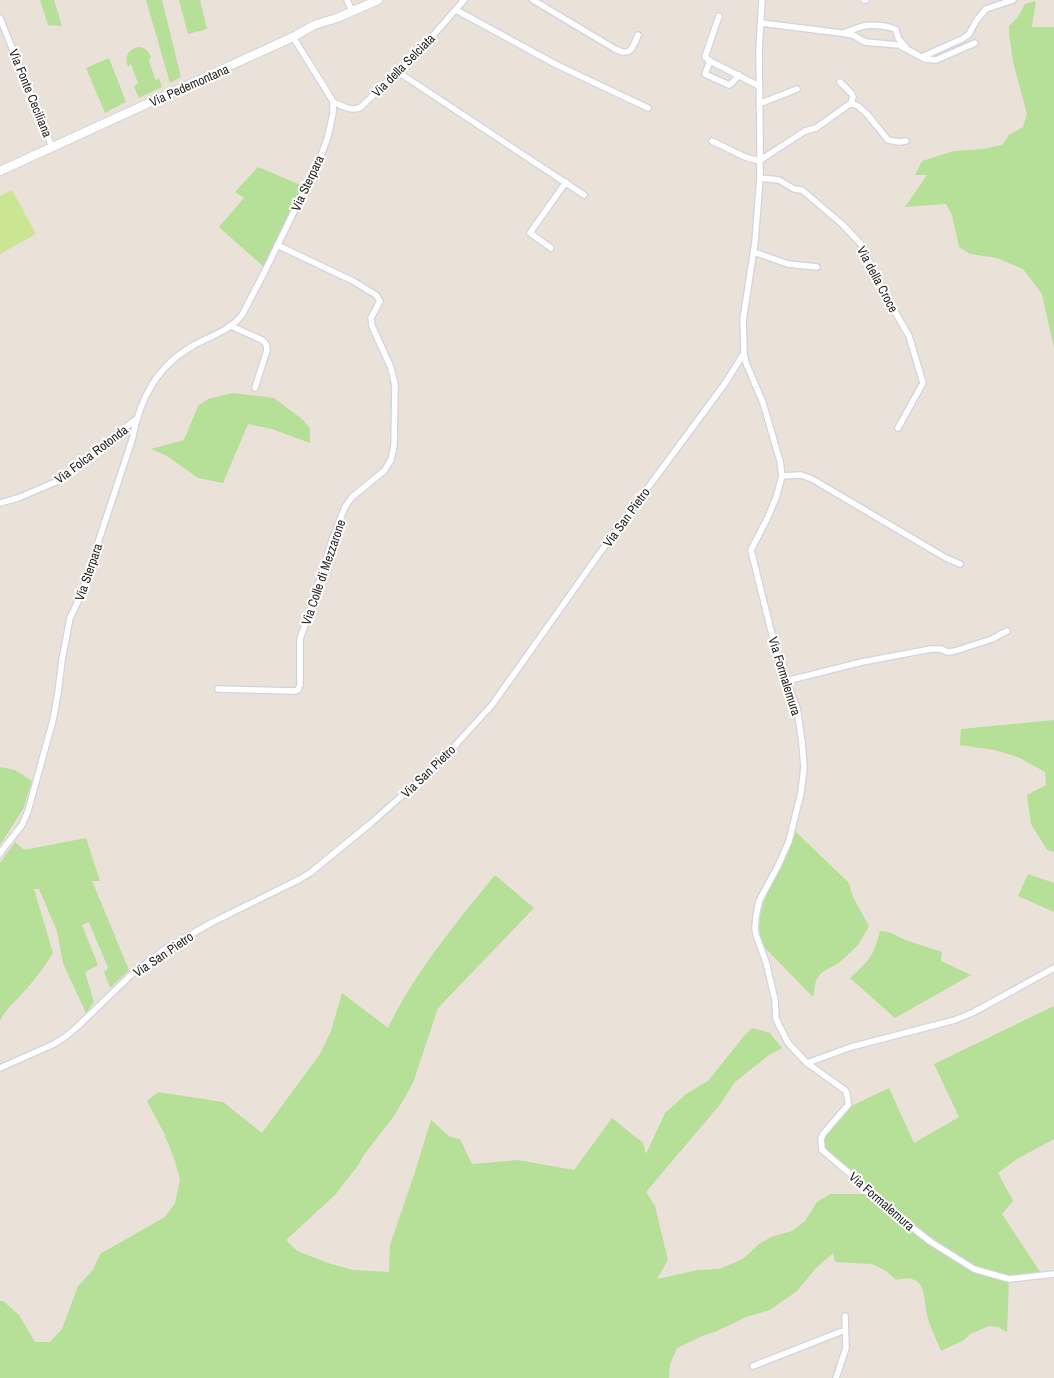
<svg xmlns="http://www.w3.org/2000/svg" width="1054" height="1378" viewBox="0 0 1054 1378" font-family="'Archivo Narrow',sans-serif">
<rect width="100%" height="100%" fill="#eae1d9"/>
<path fill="#b6df97" d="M40,0h14l8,26 -14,-1z
M146,0h16l19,77 -11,6z
M179,0h21l7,29 -19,5z
M1036,1l-4,26h22v321l-12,-54 -19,-25 -26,-11 -27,-4 -11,-7 -7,-32 -6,-11 -41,3 22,-32h-12l7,-14 32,-10 29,-2 19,-4 7,-10 14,-8 4,-13 -14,-52 -4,-28v-8l9,-9 7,-13z
M139,47c7,1 9,4 12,10l-2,4 7,20 3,-3 3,9 -23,11 -5,-11 4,-4 -7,-19 -3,3c-4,-10 0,-18 11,-20z
M109,58l17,44 -21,11 -19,-45z
M258,167l45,19 -39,81 -45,-40 25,-29 -9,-6z
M233,393l41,5 28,21 8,9v15l-38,-14 -24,-5 -25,59 -25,-5 -31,-22 -16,-7 33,-9 14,-34 10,-7z
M1054,720v132l-7,-2 -16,-26 -4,-29 19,-10 -1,-13 -25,-14 -25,-8 -35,-5 1,-16z
M0,767l15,3 17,11 -9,28 -23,36z
M796,832l53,51 4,14 16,29 -11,19 -19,18 -17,9 -6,8 -3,17 -46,-47c-2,-2 -4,-5 -5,-8 -12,-29 21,-84 34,-110z
M86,838l14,43h-8l37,89 -19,18 -6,-16 4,-4 -19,-46 -7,3 16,40 -13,7 9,30 -8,11 -23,-50 -6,-32 -18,-42h-5l19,64c-9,15 -20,29 -32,42 -8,9 -16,15 -21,26v-158l15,-21 9,8z
M1028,874l26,9v29l-36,-16z
M495,875l39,33 -96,100 -25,75 -19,33 -18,23 -13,17 -4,8 -24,31 -49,45 11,11 34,13 22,6 36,2 1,-27 24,-70 17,-55 19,17 10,2 12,25 46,-4 56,10 38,-52 31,25 3,11 19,-41 21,-19 22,-13 36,-45 8,-8 18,5 12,15 -13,7 -34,27 -17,25 -72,85 9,14 13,54 -11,19 41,-9 21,-1 24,-10 16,-15 12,-7 21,-6 13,-10 12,-19 13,-8h39l-42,-38 -6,-17 24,-30 44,-21 25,55 45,-26 -25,-53 120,-58v133l-37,20 -19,14 15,28 -11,13 40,61 -33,5 -2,52 -9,-5 -9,-1 -19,8 -6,6 -23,11c-4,-11 -10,-21 -13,-32 -6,-22 1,-47 -32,-39l-10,-9 -14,-7 -37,-2 -2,-9 -17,15 -19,23 -27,19 -24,7 -29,14 -17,6 -23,11 -7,16 -1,14h-669v-77h3l16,14 16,27h15l12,-13 16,-43 15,-16 7,-16 65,-37 10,-14 5,-23 -5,-19 -11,-28 -17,-32 11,-9 65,10 39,31 58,-79 11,-23 11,-38 46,35c27,-56 68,-105 107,-153z
M880,931l9,1 16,8 37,12 -1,9 30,14 -76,43 -45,-40c19,-17 24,-22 30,-47z"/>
<path fill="#cbe693" d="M12,190l24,44 -36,20v-58z"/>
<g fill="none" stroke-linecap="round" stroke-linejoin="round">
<g stroke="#cfd4e0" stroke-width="8">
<path id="street" d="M347,0l5,11
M533,0l82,49c16,8 17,0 23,-14
M762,0l-3,50 1,89v39l-5,64 -12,78 1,33 2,10 17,40 17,58 2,15 -6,22 -9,21 -16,31 27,109 19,49 5,35 2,24 -3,26 -12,48 -11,25 -19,35 -3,16 -1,11 1,7 10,27 9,38 1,19 12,24 19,20 39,28 2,9v5l-25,29 -2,5 1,11 33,28 14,16 62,48 43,27 35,10 45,-5
M864,0h2
M456,10l101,55 91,43
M719,16l-14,41 5,4 49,25
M0,18l52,129
M761,23l80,10 12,2 12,7 34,3 26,14 11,1 39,-17
M846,32c7,-2 12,-5 18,-6 7,-2 27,0 32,4l2,8 7,8
M922,57l40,-18 7,-5 7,-13 10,-12 27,-9
M710,61l-5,13 24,11 3,-2 7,-8
M398,72l186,123
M840,82l12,12 1,3 -2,6
M333,102c9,4 19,10 28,5l69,-68 34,-39
M759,104l38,-15
M712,141l33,16 14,4 46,-30 11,-3 35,-25 7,3 9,8 21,26 11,2 7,-1
M760,178l19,2 15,9 8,1 41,35 18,19 22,47 26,45 14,47 -25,45
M551,248l-21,-15 36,-51
M754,252l34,12 29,3
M231,326l31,14 4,4 1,6 -12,38
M782,476l19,-1 11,4 134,79 14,6
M0,503l18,-5 40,-17 77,-61
M786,681l76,-19 69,-13h10l6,3 8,-1 37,-12 15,-8
M218,689l76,2 4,-1 2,-5v-46l13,-37 19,-62 13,-33 7,-10 32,-26 7,-11 3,-14 1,-61 -4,-17 -19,-42 -1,-8 9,-17 -4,-6 -23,-14 -76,-36
M0,854l3,-5 19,-24 6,-14 25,-91 5,-27 4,-33 8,-42 10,-21 52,-157c8,-42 25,-75 64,-96 17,-9 34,-14 46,-29l23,-44 56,-115 7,-20 5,-23v-11l-2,-4 -38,-61
M807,1063l44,-16 104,-27 19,-8 80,-44
M0,1068l54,-24 11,-7 12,-10 56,-54 32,-24 46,-26 89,-44 10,-6 61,-50 68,-60 53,-58 107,-151 127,-172 18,-29
M753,1366l92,-36
M836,1378l10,-30 -1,-32"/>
</g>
<g stroke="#cfd4e0" stroke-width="10">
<path id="secondary" d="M0,171l293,-134 21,-12 23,-7 41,-18"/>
</g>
<use href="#street" stroke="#fff" stroke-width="5.5"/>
<use href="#secondary" stroke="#fff" stroke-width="8"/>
</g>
<g text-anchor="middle" stroke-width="4" stroke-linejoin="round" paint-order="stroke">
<g font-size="13" fill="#282828" stroke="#fff">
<text transform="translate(403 65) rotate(-45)" y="5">Via della Selciata</text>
<text transform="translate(189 85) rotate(-24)" y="5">Via Pedemontana</text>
<text transform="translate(31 93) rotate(68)" y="5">Via Fonte Ceciliana</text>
<text transform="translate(307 183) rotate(-65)" y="5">Via Sterpara</text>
<text transform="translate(878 279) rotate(62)" y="5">Via della Croce</text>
<text transform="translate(91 454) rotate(-37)" y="5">Via Folca Rotonda</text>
<text transform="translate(626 517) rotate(-54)" y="5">Via San Pietro</text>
<text transform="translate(88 572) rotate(-71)" y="5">Via Sterpara</text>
<text transform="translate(323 572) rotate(-71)" y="5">Via Colle di Mezzarone</text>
<text transform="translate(785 676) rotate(73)" y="5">Via Formalemura</text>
<text transform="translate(428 771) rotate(-44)" y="5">Via San Pietro</text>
<text transform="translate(163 954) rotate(-34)" y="5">Via San Pietro</text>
<text transform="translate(882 1201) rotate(41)" y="5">Via Formalemura</text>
</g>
</g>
</svg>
